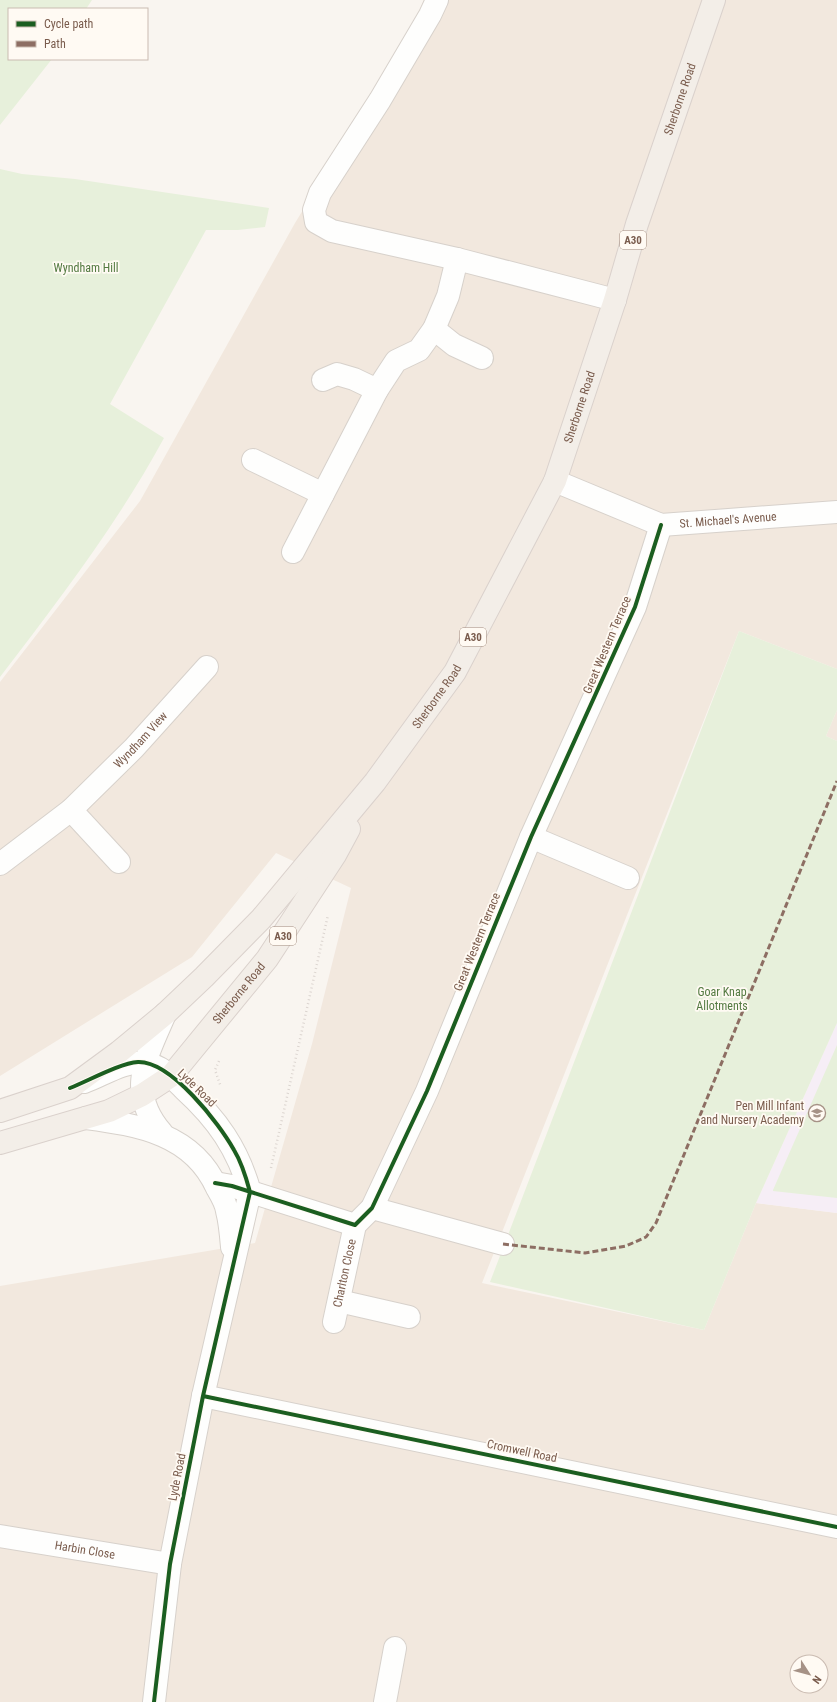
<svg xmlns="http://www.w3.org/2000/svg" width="837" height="1702" viewBox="0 0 837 1702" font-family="'Roboto Condensed',sans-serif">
<rect width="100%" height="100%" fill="#f9f5f0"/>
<path fill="#f2e8de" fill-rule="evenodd" d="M424,0h413v669l-98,-38 -257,652 222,47 52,-127 81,10v489h-837v-416l255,-43 57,-199 39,-156 -75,-35 -84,104 -192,119v-394l140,-181 155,-278 108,-176zM797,1662h24v24h-24z
M837,710v31l-11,-5z"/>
<path fill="#f6eef6" d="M837,1023v190l-81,-10z"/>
<path fill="#e7f0db" d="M0,0h92l-6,9h-77v50h43l-52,66z
M0,169l22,5 53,5 194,29 -4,19 -27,3h-32l-96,174 54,34c-46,85 -105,162 -164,239z
M739,631l98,38v41l-11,26 11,5v282l-81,180 -52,127 -214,-48z
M837,1045v153l-64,-7v-1z"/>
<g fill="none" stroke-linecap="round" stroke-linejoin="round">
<g stroke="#d7d1cb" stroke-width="24">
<g id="minor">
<path d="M437,0l-7,15 -50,85 -60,93 -6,17 2,12 16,9 125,28 158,41"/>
<path d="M434,329l20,16 28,13"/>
<path d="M323,380l14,-6 17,5 23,11"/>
<path d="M253,460l70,34"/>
<path id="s1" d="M555,481l106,44 176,-13"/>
<path d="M293,552l84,-162 19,-29 23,-11 15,-21 14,-33 9,-37"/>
<path d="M71,810l48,52"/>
<path d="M531,837l97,41"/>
<path id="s2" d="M0,864l71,-54 63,-62 73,-81"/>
<path d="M84,1082c18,-6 40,-22 60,-19 17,2 29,15 40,26 33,30 54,60 66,103l-47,204 -33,168 -16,138"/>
<path d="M86,1118c53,7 107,16 131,70 4,7 9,15 10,23 3,11 4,24 5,36"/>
<path d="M162,1133c-36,-41 -16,-75 3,-119"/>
<path d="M215,1183l17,3 123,39 17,-17 55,-117 104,-254 104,-230 26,-82"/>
<path d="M372,1208l131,36"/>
<path d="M339,1301l70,16"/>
<path id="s3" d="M334,1322l21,-97"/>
<path d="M203,1396l634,131"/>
<path id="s4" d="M0,1536l170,28"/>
<path d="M385,1702l10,-54"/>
</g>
</g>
<g stroke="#dad1cc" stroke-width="24">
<g id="major">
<path id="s5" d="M0,1111l70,-23 49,-36 46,-38 39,-37 57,-58 114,-137 80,-110 100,-191 60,-181 22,-76 77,-224"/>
<path id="s6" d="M0,1143l109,-32 33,-16 29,-19 96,-117 68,-104 14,-26"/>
</g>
</g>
<path stroke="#dcd5d0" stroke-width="2.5" stroke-dasharray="1 3" stroke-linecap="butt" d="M219,1061l-4,9 6,17
M271,1168l57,-253"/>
<use href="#minor" stroke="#fefefd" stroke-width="22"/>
<use href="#major" stroke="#f3eee8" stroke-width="22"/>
<path stroke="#8d6e63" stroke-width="3" stroke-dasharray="6 3" stroke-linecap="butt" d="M503,1244l82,9 41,-7 20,-9 10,-14 181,-442"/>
<g stroke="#fffaf3" stroke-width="6">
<path id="cycleway" d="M70,1088c18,-7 50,-25 68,-26 33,-1 81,61 96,88 8,13 12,27 16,42l-47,204 -33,168 -16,138
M215,1183l17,3 123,39 17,-17 55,-117 104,-254 104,-230 26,-82
M203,1396l634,131"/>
</g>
<use href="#cycleway" stroke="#1b5e20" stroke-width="4"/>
</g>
<defs>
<g id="school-ring" transform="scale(0.9)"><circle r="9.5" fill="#fffaf3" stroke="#a69286" stroke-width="1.5"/><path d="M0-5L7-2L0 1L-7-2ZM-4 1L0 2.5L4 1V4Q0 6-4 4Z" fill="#a69286"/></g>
</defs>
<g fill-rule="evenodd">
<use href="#school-ring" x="817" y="1113"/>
</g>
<g text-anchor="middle" stroke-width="3.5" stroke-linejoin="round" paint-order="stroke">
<g fill="#fffaf3" stroke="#a28b7f" stroke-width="1">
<rect x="620" y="231" width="26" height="18" rx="3"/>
<rect x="460" y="628" width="26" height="18" rx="3"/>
<rect x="270" y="927" width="26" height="18" rx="3"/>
</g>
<g font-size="11" font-weight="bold" fill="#7a5c4d">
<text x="633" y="244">A30</text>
<text x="473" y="641">A30</text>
<text x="283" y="940">A30</text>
</g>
<g font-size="12" fill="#7a5c4d" stroke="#fffaf3">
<text dy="4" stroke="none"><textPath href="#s5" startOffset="1261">Sherborne Road</textPath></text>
<text dy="4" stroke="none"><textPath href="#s5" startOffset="937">Sherborne Road</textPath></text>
<text dy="4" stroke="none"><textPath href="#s1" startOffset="182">St. Michael's Avenue</textPath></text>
<text transform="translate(607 645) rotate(-67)" y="4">Great Western Terrace</text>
<text dy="4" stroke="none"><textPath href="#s5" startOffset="613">Sherborne Road</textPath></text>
<text dy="4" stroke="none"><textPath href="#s2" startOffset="188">Wyndham View</textPath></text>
<text transform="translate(477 942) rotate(-68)" y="4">Great Western Terrace</text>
<text dy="4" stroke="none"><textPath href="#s6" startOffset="292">Sherborne Road</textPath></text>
<text transform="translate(197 1088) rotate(44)" y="4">Lyde Road</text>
<text dy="4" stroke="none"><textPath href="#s3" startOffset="50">Charlton Close</textPath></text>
<text transform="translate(522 1451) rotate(12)" y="4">Cromwell Road</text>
<text transform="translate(177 1477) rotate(-79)" y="4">Lyde Road</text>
<text dy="4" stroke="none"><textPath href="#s4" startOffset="86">Harbin Close</textPath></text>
</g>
<g font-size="12" fill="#537a41" stroke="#fffaf3">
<text x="86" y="272">Wyndham Hill</text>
<text x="722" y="996">Goar Knap<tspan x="722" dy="14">Allotments</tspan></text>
</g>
<g font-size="12" fill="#7a5c4d" stroke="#fffaf3" text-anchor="end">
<text x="804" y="1110">Pen Mill Infant<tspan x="804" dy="14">and Nursery Academy</tspan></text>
</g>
</g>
<rect x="8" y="8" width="140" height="52" fill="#fffaf3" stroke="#cabbb1"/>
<rect x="16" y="21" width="20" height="6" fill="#1b5e20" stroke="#cabbb1"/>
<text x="44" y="28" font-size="12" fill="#7a5c4d">Cycle path</text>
<rect x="16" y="41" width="20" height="6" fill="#8d6e63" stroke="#cabbb1"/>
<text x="44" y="48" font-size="12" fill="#7a5c4d">Path</text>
<g transform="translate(809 1674) rotate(126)"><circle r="19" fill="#fffaf3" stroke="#cabbb1"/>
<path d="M0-3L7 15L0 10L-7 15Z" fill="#a69286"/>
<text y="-6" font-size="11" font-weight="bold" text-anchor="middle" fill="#7a5c4d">N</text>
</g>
</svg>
